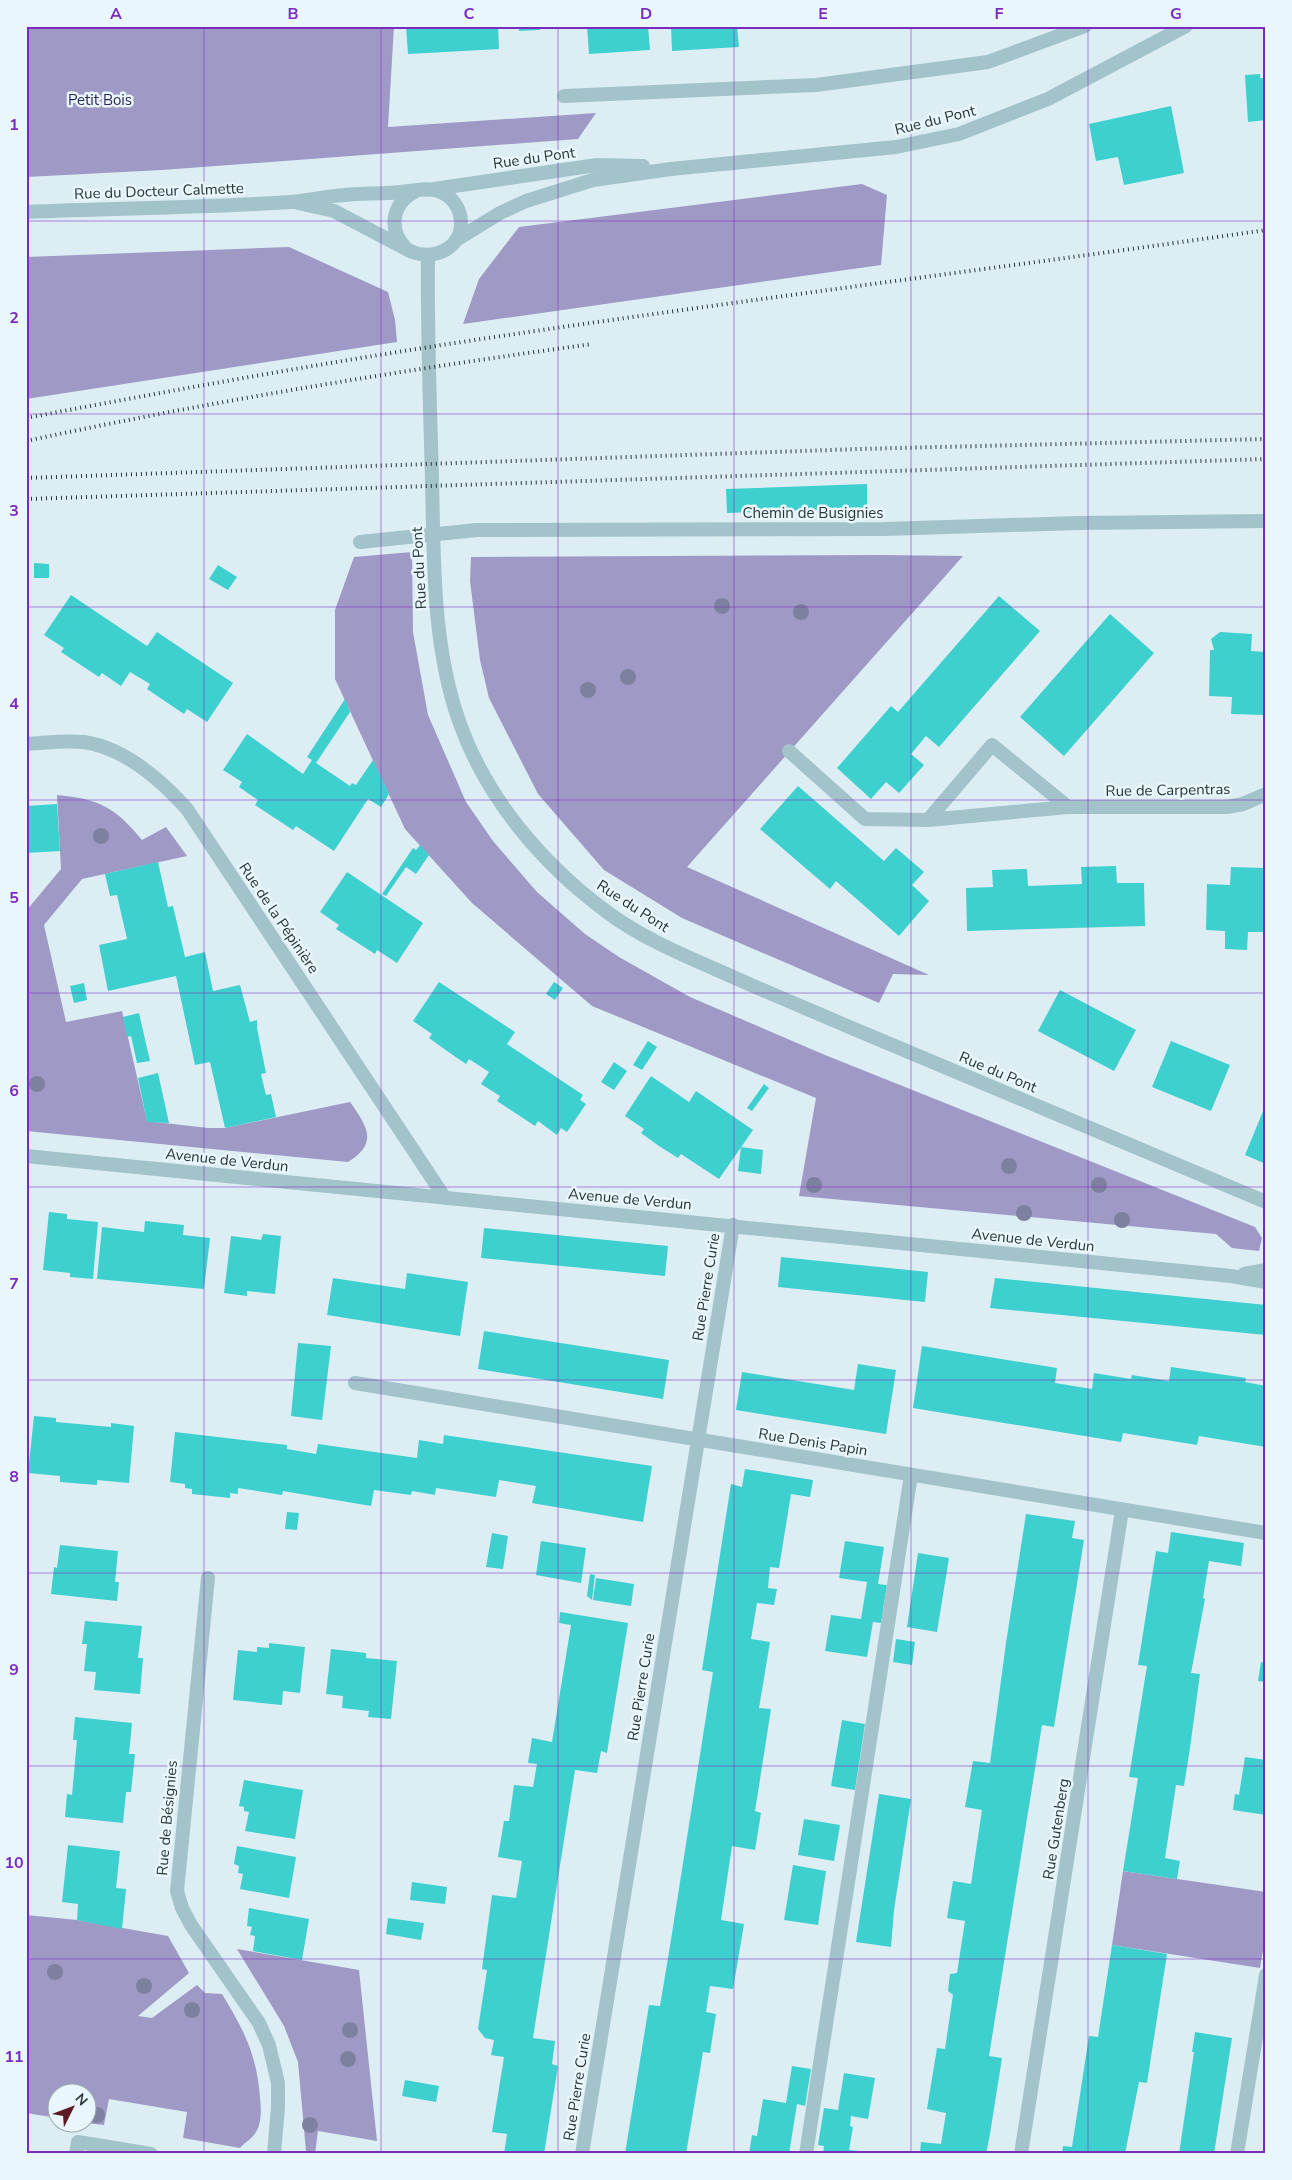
<svg xmlns="http://www.w3.org/2000/svg" width="1292" height="2180" viewBox="0 0 1292 2180" font-family="'Nunito Sans',sans-serif">
<rect width="100%" height="100%" fill="#dcedf4"/>
<path fill="#9e9ac5" d="M26,26h368l-6,101 208,-14 -18,26 -416,31 -136,7z
M862,184l25,11 -6,70 -418,59 16,-45 40,-52z
M289,247l99,45 7,28 2,22 -371,57v-142z
M412,552l1,80 15,83 38,87 27,39 44,51 48,42 34,23 71,40 135,58 430,172 7,11 -3,13 -27,-3 -16,-14 -417,-38 17,-98 -224,-92 -120,-103 -67,-74 -70,-150v-69l19,-53z
M882,555l81,1 -276,311 242,108 -36,-1 -14,29 -197,-85 -78,-48 -66,-76 -49,-96 -9,-38 -10,-79 1,-24z
M57,795c42,4 58,12 85,45l24,-13 21,29 -105,23 -38,46 22,97 56,-11 25,110 61,7h17l125,-26c17,24 29,41 -2,60l-322,-31v-220l35,-42z
M1123,1871l143,21v41l-6,35 -148,-23z
M26,1915l51,5 91,16 21,37 -51,43 14,2 45,-33 8,8 17,1c22,36 35,61 38,104 1,9 2,25 -4,34 -3,6 -12,11 -16,16l-57,-10 4,-26 -78,-13 -5,26 -18,-2 2,-1v-30h-30l-1,26 -31,-5z
M237,1949l122,21 18,171 -59,-10 -3,23h-7l-2,-3 -8,-89 -14,-36z"/>
<path fill="#3ed0ce" d="M406,26h92l1,23 -91,5z
M519,26h20l1,4 -21,1z
M587,26h61l2,24 -61,4z
M671,26h66l2,21 -67,4z
M1260,74v4h6v42l-18,2 -3,-47z
M1171,106l13,67 -60,12 -6,-28 -22,4 -7,-37z
M867,484v24l-140,5 -1,-24z
M34,563l15,1v14h-15z
M218,565l19,12 -9,13 -19,-11z
M71,595l76,51 10,-14 76,51 -26,39 -20,-13 -3,5 -37,-25 3,-5 -20,-12 -9,14 -19,-13 -3,4 -38,-25 3,-4 -20,-13z
M999,596l41,35 -101,116 -13,-11 -15,18 13,11 -25,28 -13,-11 -15,17 -34,-31 54,-62 7,6z
M1110,614l44,39 -90,103 -44,-39z
M1220,632l32,2 -1,17 15,1v63l-35,-1 1,-17 -23,-1 1,-46h4l-3,-11z
M345,699l5,13 -34,51 34,23 2,-3 4,2 17,-25 16,34 -8,13 -13,-8 -34,52 -38,-25 -3,4 -38,-25 3,-5 -19,-13 3,-5 -19,-12 24,-36 56,40 9,-14 -5,-3z
M798,786l86,75 12,-13 28,24 -12,13 17,16 -30,35 -63,-55 -6,8 -70,-60z
M57,804l3,47 -34,2v-47z
M420,845l9,10 -13,19 -10,-7 -20,29 -4,-2 31,-46 3,2z
M158,862l10,45 5,-1 12,51 20,-5 8,39 27,-6 10,37 7,-2v8l9,45 -5,1 5,21 5,-1 5,23 -51,11 -15,-66 -15,3 -19,-89 -68,15 -9,-46 28,-6 -10,-44 -7,1 -5,-22z
M1116,866l1,17h27l1,43 -178,5 -1,-43 27,-1 -1,-17 35,-1 1,17 54,-2 -1,-17z
M1231,867l35,1v64h-18l-1,18 -22,-1v-18l-19,-1 1,-46 23,1z
M347,872l76,51 -26,40 -20,-13 -2,4 -39,-25 3,-4 -19,-13z
M439,982l76,50 -8,12 76,51 -3,5 6,4 -19,28 -6,-4 -4,7 -19,-14 -3,5 -38,-25 3,-5 -19,-12 8,-12 -20,-13 -3,5 -19,-13 -18,-13 3,-4 -19,-13z
M554,982l9,6 -8,12 -9,-6z
M84,983l3,17 -13,3 -4,-17z
M1060,990l76,40 -22,41 -76,-40z
M139,1013l11,48 -13,2 -6,-27 -4,1 -4,-20z
M648,1041l9,6 -15,23 -9,-5z
M1171,1041l59,24 -19,46 -59,-24z
M614,1062l13,9 -13,19 -13,-8z
M158,1073l11,50 -22,-1 -9,-44z
M651,1076l38,26 7,-11 57,39 -34,49 -38,-25 -3,4 -19,-12 -18,-13 3,-4 -19,-13z
M764,1084l5,4 -17,23 -5,-3z
M1266,1104v60l-21,-9z
M741,1147l22,3 -2,24 -23,-3z
M49,1212l18,2v5l31,3 -5,57 -23,-2v-4l-27,-3z
M145,1221l39,4 -1,10 27,3 -6,51 -107,-10 5,-52 42,5z
M484,1228l184,18 -3,30 -184,-18z
M263,1234l18,2 -6,58 -28,-3v5l-23,-3 7,-57 30,4z
M781,1257l147,15 -3,30 -147,-15z
M407,1273l61,9 -8,54 -133,-21 6,-37 72,11z
M995,1278l271,27v30l-276,-27z
M484,1331l185,29 -6,39 -185,-30z
M298,1343l33,3 -9,74 -31,-4z
M922,1346l135,22 -2,15 37,6 2,-16 37,6 1,-4 37,6 2,-14 75,11 -1,4 21,4v61l-67,-11 -2,9 -74,-12 -2,9 -208,-34z
M858,1364l38,6 -10,64 -150,-24 6,-38 112,18z
M34,1416l22,2v4l55,5v-4l23,3 -5,57 -32,-3v5l-37,-3v-6l-32,-3z
M175,1432l112,13v4l29,5 2,-10 99,14 2,-18 24,4 1,-9 208,31 -9,56 -111,-19 4,-17 -37,-6 -3,17 -60,-9 -1,7 -23,-4 -1,4 -37,-5 -3,16 -88,-15 -1,4 -44,-7v6l-8,-1v5l-38,-4v-5l-7,-1v-4l-15,-2z
M745,1469l68,11 -3,17 -19,-3 -12,74 -9,-1 -2,21 9,1 -3,16 -17,-2 -6,36 19,3 -11,66 12,1 -16,102 6,2 -6,37 -23,-4 -11,74 23,4 -11,65 -23,-3 -4,26 10,2 -6,39 -7,-1 -17,102h-61l24,-149 11,1 10,-60 43,-274 -11,-2 29,-186 11,3z
M287,1512l12,1 -2,17 -12,-1z
M1026,1514l49,7 -3,17 12,2 -30,187 -12,-2 -53,331 13,2 -12,76 -4,20h-66l1,-12 20,2 5,-31 -19,-4 10,-61 8,1 8,-54 -5,-4 2,-17 7,-1 8,-52 -18,-3 6,-37 18,3 11,-74 -17,-3 8,-46 17,2 16,-120z
M1171,1532l73,11 -3,23 -32,-5 -6,37 2,1 -14,74 9,1 -10,74 -6,38 -8,-1 -11,73 15,3 -3,18 -54,-8 15,-93 -9,-1 18,-111 -9,-1 18,-114 12,2z
M492,1533l16,3 -5,33 -17,-2z
M541,1541l45,7 -5,35 -45,-8z
M845,1541l39,6 -6,37 9,1 -6,38 -8,-1 -6,35 -42,-6 6,-36 30,4 6,-37 -28,-4z
M60,1545l58,6 -3,31h4l-2,19 -66,-7 3,-27 3,1z
M918,1553l31,5 -12,74 -30,-5z
M590,1574l5,1 -3,25 -5,-4z
M596,1578l38,6 -3,22 -38,-6z
M560,1612l68,11 -21,130 -6,-2 -4,22 -22,-3 -30,191 -12,77 22,3 -3,23 6,2 -14,88h-40l3,-20 -15,-2 12,-75 -13,-2 3,-15 -9,-2 -7,-9 9,-59 -5,-1 10,-74 24,3 6,-37 -24,-4 6,-36h5l5,-36 19,2 4,-23 -9,-1 4,-25 20,4 19,-117 -12,-2z
M85,1621l57,5 -4,32h5l-3,36 -46,-4 2,-18 -12,-1 3,-27h-5z
M896,1639l19,3 -3,23 -19,-3z
M269,1643l36,4 -5,46 -17,-2 -1,14 -49,-5 5,-50 19,2v-5l12,1z
M331,1649l35,4v5l31,3 -6,58 -23,-2 1,-6 -27,-3 1,-12 -17,-2z
M1261,1662l5,1v19l-8,-1z
M75,1717l57,6 -3,31h6l-4,38h-5l-3,31 -58,-6 2,-23 5,1 5,-55h-4z
M842,1720l23,4 -10,66 -24,-4z
M1245,1757l21,3v55l-33,-5 2,-16 4,1z
M244,1780l59,10 -8,49 -50,-8 4,-19 -5,-1v-4l-5,-1z
M879,1794l32,5 -17,111 -3,37 -35,-5z
M804,1819l36,6 -6,36 -36,-6z
M68,1845l52,6 -4,37 10,1 -4,40 -45,-9 1,-16 -16,-2z
M237,1846l59,11 -7,41 -49,-9 3,-15 -5,-1 1,-7 -5,-2z
M793,1865l33,6 -8,54 -34,-5z
M412,1882l35,5 -2,17 -35,-4z
M249,1908l60,11 -7,41 -49,-9 2,-15 -5,-1 2,-8 -5,-1z
M388,1918l36,5 -3,17 -35,-6z
M1112,1945l55,9 -20,129 -8,-1 -14,72h-63l1,-8 9,1 17,-111 9,1z
M1195,2032l37,6 -18,116h-35l15,-102h-2z
M792,2066l19,3 -6,37 -8,-2 -8,50h-40l3,-19 5,1 6,-37 23,4z
M844,2073l31,5 -7,41 -17,-3 -1,10 3,1 -4,23 11,1 -1,3h-36l1,-8 -6,-1 6,-37 14,2z
M405,2080l34,6 -3,16 -34,-6z"/>
<g fill="none" stroke-linecap="round" stroke-linejoin="round">
<path stroke="#a3c3cb" stroke-width="14" d="M564,96l252,-11 172,-23 97,-36
M360,542l117,-12 407,-1 194,-6 188,-2"/>
<path stroke="#a3c3cb" stroke-width="14" d="M806,2154l105,-679
M1237,2154l29,-179"/>
<path stroke="#a3c3cb" stroke-width="14" d="M26,744c19,-1 40,-4 58,-2 41,6 76,37 103,67l258,389
M789,751l76,68 63,1 140,-13h159l16,-3 23,-10
M928,820l64,-75 76,62
M26,1156l1205,120 35,6
M1244,1274l22,-4
M355,1383l911,150
M208,1578l-31,313 5,17 9,17 68,98 10,22 9,38v24l-4,47
M76,2154l2,-12 73,12
M582,2154l151,-929
M1021,2154l101,-644"/>
<path stroke="#a3c3cb" stroke-width="14" d="M434,189l163,-24 46,1
M26,212c89,-4 177,-4 265,-10 18,-1 35,-6 53,-7 19,-2 38,-1 57,-3 12,-1 26,-5 37,-1 14,4 23,18 23,32 0,26 -27,37 -49,29l-78,-41 -40,-9
M456,240l44,-27 26,-12 67,-21 78,-11 225,-22 63,-13 89,-35 138,-73
M405,247c-18,-19 -12,-45 11,-56
M428,255c-1,75 2,149 4,224 2,80 0,165 27,242 27,77 83,143 148,191 32,24 71,41 108,57 44,20 88,38 132,57 140,59 279,117 419,176"/>
<path stroke="#283839" stroke-width="4" stroke-dasharray="1 4" stroke-linecap="butt" d="M26,418c143,-27 285,-53 429,-75 269,-41 540,-74 811,-113
M26,441c187,-40 376,-71 566,-97
M26,478l833,-29 407,-10
M26,499l1240,-40"/>
</g>
<g fill="#7d819f">
<circle cx="722" cy="606" r="8"/>
<circle cx="801" cy="612" r="8"/>
<circle cx="628" cy="677" r="8"/>
<circle cx="588" cy="690" r="8"/>
<circle cx="101" cy="836" r="8"/>
<circle cx="37" cy="1084" r="8"/>
<circle cx="1009" cy="1166" r="8"/>
<circle cx="814" cy="1185" r="8"/>
<circle cx="1099" cy="1185" r="8"/>
<circle cx="1024" cy="1213" r="8"/>
<circle cx="1122" cy="1220" r="8"/>
<circle cx="55" cy="1972" r="8"/>
<circle cx="144" cy="1986" r="8"/>
<circle cx="192" cy="2010" r="8"/>
<circle cx="350" cy="2030" r="8"/>
<circle cx="348" cy="2059" r="8"/>
<circle cx="97" cy="2115" r="8"/>
<circle cx="310" cy="2125" r="8"/>
</g>
<path fill="none" stroke="#7b2cbf" stroke-width="1" stroke-opacity="0.55" d="M204,26v2128M381,26v2128M558,26v2128M734,26v2128M911,26v2128M1088,26v2128M26,221h1240M26,414h1240M26,607h1240M26,800h1240M26,993h1240M26,1187h1240M26,1380h1240M26,1573h1240M26,1766h1240M26,1959h1240"/>
<g text-anchor="middle" stroke-width="5" stroke-linejoin="round" paint-order="stroke">
<g font-size="15" fill="#2f295a" stroke="#e9f6fb">
<text x="100" y="105">Petit Bois</text>
</g>
<g font-size="15" fill="#283839" stroke="#e9f6fb">
<text transform="translate(935 120) rotate(-14)" y="5">Rue du Pont</text>
<text transform="translate(534 158) rotate(-8)" y="5">Rue du Pont</text>
<text transform="translate(159 191) rotate(-2)" y="5">Rue du Docteur Calmette</text>
<text x="813" y="518">Chemin de Busignies</text>
<text transform="translate(419 568) rotate(-93)" y="5">Rue du Pont</text>
<text transform="translate(1168 790) rotate(-1)" y="5">Rue de Carpentras</text>
<text transform="translate(633 906) rotate(33)" y="5">Rue du Pont</text>
<text transform="translate(279 918) rotate(56)" y="5">Rue de la Pépinière</text>
<text transform="translate(998 1072) rotate(23)" y="5">Rue du Pont</text>
<text transform="translate(227 1160) rotate(6)" y="5">Avenue de Verdun</text>
<text transform="translate(630 1199) rotate(5)" y="5">Avenue de Verdun</text>
<text transform="translate(1033 1240) rotate(6)" y="5">Avenue de Verdun</text>
<text transform="translate(706 1287) rotate(-81)" y="5">Rue Pierre Curie</text>
<text transform="translate(813 1442) rotate(9)" y="5">Rue Denis Papin</text>
<text transform="translate(641 1687) rotate(-81)" y="5">Rue Pierre Curie</text>
<text transform="translate(167 1818) rotate(-85)" y="5">Rue de Bésignies</text>
<text transform="translate(1056 1829) rotate(-81)" y="5">Rue Gutenberg</text>
<text transform="translate(577 2087) rotate(-81)" y="5">Rue Pierre Curie</text>
</g>
</g>
<rect width="1292" height="2180" fill="none" stroke="#e9f6fb" stroke-width="55"/>
<g transform="translate(72 2108) rotate(48)"><circle r="24" fill="#e9f6fb" stroke="#9caaad"/>
<path d="M0-4L9 19L0 12L-9 19Z" fill="#5e1926"/>
<text y="-8" font-size="14" font-weight="bold" text-anchor="middle" fill="#283839">N</text>
</g>
<rect x="28" y="28" width="1236" height="2124" fill="none" stroke="#7b2cbf" stroke-width="2"/>
<g font-size="16" text-anchor="middle" font-weight="bold" fill="#7b2cbf">
<text x="116" y="19">A</text>
<text x="293" y="19">B</text>
<text x="469" y="19">C</text>
<text x="646" y="19">D</text>
<text x="823" y="19">E</text>
<text x="999" y="19">F</text>
<text x="1176" y="19">G</text>
<text x="14" y="130">1</text>
<text x="14" y="323">2</text>
<text x="14" y="516">3</text>
<text x="14" y="709">4</text>
<text x="14" y="903">5</text>
<text x="14" y="1096">6</text>
<text x="14" y="1289">7</text>
<text x="14" y="1482">8</text>
<text x="14" y="1675">9</text>
<text x="14" y="1868">10</text>
<text x="14" y="2062">11</text>
</g>
</svg>
